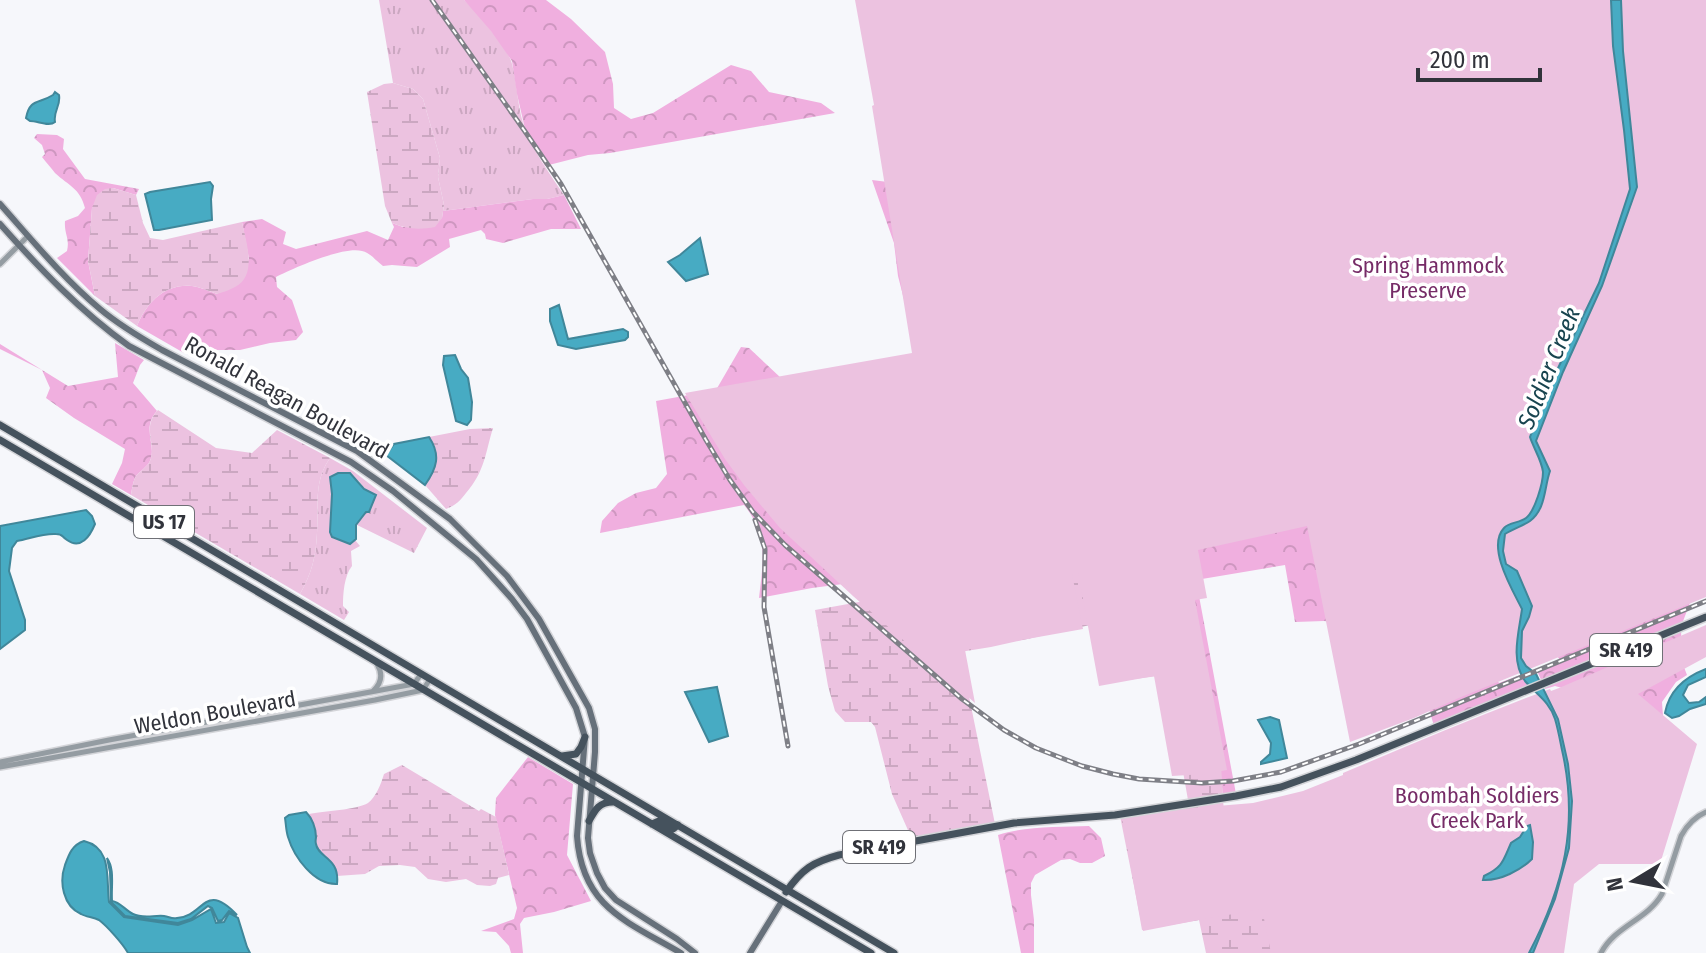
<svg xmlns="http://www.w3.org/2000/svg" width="1706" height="953" viewBox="0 0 1706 953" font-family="'Fira Sans Condensed',sans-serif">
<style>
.grass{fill:url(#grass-tufts)}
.forest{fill:url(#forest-crowns)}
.wetland{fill:url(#wetland-marsh)}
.park{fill:#ecc2e0}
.water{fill:#47abc3;stroke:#40879a;stroke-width:2}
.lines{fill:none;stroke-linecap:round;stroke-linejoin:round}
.tertiary-casing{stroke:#d3d4d8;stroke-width:8}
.secondary-casing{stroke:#d3d4d8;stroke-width:9}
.primary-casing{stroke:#d3d4d8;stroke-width:10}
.tertiary{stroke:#949ca2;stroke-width:5}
.secondary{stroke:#66707a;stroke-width:6}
.primary{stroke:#45525d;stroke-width:7}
.rail-casing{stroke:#7e7f86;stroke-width:5}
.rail{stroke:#fff;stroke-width:2;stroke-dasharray:6;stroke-linecap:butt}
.labels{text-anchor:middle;stroke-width:7;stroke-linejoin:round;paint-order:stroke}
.shield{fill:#fff;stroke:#6f7076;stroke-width:2}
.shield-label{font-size:20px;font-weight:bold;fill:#31333b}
.park-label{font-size:22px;fill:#762c67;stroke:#fff}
.street-label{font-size:22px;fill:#31333b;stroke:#fff}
.water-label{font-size:24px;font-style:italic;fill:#18444f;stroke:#fff}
</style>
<defs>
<pattern id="grass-tufts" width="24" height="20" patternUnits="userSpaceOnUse" patternTransform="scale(2)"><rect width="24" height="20" fill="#ecc2e0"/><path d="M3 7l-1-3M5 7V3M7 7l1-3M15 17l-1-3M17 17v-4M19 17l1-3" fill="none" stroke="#cba7c1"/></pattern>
<pattern id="forest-crowns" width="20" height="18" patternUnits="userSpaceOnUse" patternTransform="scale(2)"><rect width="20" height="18" fill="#f0afdf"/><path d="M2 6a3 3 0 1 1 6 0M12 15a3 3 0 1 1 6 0" fill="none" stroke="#ce97c0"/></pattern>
<pattern id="wetland-marsh" width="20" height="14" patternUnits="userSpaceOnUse" patternTransform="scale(2)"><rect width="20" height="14" fill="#ecc2e0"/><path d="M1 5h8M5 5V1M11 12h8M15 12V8" fill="none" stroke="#cba7c1"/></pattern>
</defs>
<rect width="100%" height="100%" fill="#f6f7fb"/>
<path class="grass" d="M379 0H464C477 12 508 48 512 64 518 86 517 110 526 131 535 154 550 174 564 195L547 199H533L443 211 444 205 438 177 440 158 423 99 413 89 393 83Z
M330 458 353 471 427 528 414 553 357 525 366 512 370 511 376 495 364 489 359 481 330 477 332 494 330 532 333 537 350 544 355 540 360 546 351 551 352 566C344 576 343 594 343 606L349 612 344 620 300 594C312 573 316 556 317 533 319 505 313 482 330 458Z"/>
<path class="forest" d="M464 0H546L571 19 605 52 613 84 614 108 631 119 653 113 731 65 751 71 769 92 821 103 835 113 610 153 588 155 545 166 525 129 517 94 512 61 491 31Z
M37 134 57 135 64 139 63 149 85 179 139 189 136 195 113 188 92 208 88 261 95 296 57 258 67 251C70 238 64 234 65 221L78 216 85 208C80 188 69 186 55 173 51 168 46 162 42 157L45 154 42 145 34 138Z
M932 164 889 578 812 588 759 598C763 562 769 535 744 505L600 533 602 521 618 503 636 493 656 488 667 474 656 401 716 390 741 347 749 348 781 378 912 357V331L898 276 894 243 872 180 896 183Z
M564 195 581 229H551L503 243 486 239 485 234 481 230 449 239 450 247 417 267 392 265 383 266C376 261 371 253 362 251 343 246 294 268 276 277L277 287 292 300 303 332 296 340 270 343 240 350H201L184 353 137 326C146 303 165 283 192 286 200 287 209 291 217 294L249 259 242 222 262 219 286 232 283 244 296 249 367 231 388 240 394 227 392 223 403 227 442 218 443 211 533 199H547Z
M115 343 144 360 140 365 133 383 157 411C141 428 157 445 150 461 147 467 140 471 136 476 133 481 132 489 131 495L112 484 122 463 125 449 74 418 46 398 50 388 42 370 0 349V344L68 386 118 377Z
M1391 503 1499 683 1520 675 1529 687 1434 726 1419 675 1351 624 1324 621 1295 622 1285 565 1196 580 1236 794 1223 796 1221 778 1145 550Z
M1691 600 1682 624 1542 682 1538 673 1534 670 1560 660 1536 628Z
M1681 629 1682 662 1687 675 1676 682 1662 702 1663 716 1555 686 1545 689 1544 686Z
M528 757 573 784 567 855 591 901 554 912 524 918 520 924 523 953H511L509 946 496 932 481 931 514 919 517 908 495 815 496 798Z
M1089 826 1101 838 1105 856 1092 863H1080L1070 859 1061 860 1035 875 1031 883V895L1034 920V953H1021L998 835C1026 826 1059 827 1089 826Z"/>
<path class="wetland" d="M393 83 413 89 423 99 440 158 438 177 444 205 442 218 435 227C419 230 406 229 392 223L385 206 367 92 384 84Z
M113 188 136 195 143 223 150 238 163 240 242 222C246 242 258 275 235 287 230 290 223 292 217 294 209 291 200 287 192 286 165 283 146 303 137 326L95 296 88 261 92 208 97 195 105 189Z
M158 410 216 448 252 453 277 430 330 458C313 482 319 505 317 533 316 556 312 573 300 594L131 495C132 489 133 481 136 476 140 471 147 467 150 461 157 443 141 428 158 410Z
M493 428C485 454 485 471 466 493 460 501 456 505 446 509L425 485C437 468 441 456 429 437L470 429Z
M1145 550 1220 750 1223 796 1188 800 1166 675 1103 683 1090 625 991 647 960 652 995 824 911 837 892 794 875 727 871 722H845L835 711 828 686 815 610Z
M402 765 479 811 481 809 496 817 509 875 498 878 496 884 490 886 477 885 466 879 446 882 428 879 415 867 400 865 379 866 365 874 337 876C332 857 324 860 317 848 315 844 316 839 316 834 314 827 312 820 309 814 323 811 357 810 368 803 376 797 381 784 384 774Z
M1223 800 1226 833 1309 953H1206L1199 920 1143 931 1120 816Z"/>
<path class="park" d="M855 0H1706V597L1461 697 1414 718 1350 742 1307 526 1198 550 1207 598 1195 600 1227 770 1205 774 1172 776 1154 676 1099 686 1078 572 1072 574 1083 629 965 650 975 703 853 596 780 528 744 485 725 459 685 393 912 353 872 106 874 105Z
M1706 625V657L1638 694 1697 744 1660 864H1599L1574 884 1564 953H1271L1262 909 1142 930 1122 818 1169 810 1253 803 1303 791 1343 775V773C1412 744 1480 715 1550 689L1551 691 1559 688Z"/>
<path class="water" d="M1611 0H1621L1623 51 1637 187 1602 286 1563 372 1536 441 1550 471C1544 488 1546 509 1530 521 1523 526 1514 528 1505 534L1503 551 1506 564 1517 571 1532 606 1529 617 1522 631 1521 658 1526 666 1536 674 1558 719 1568 764 1572 801 1569 848 1555 899 1533 953H1529C1564 886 1579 824 1562 750 1560 740 1558 729 1555 719 1550 702 1536 694 1525 681 1510 660 1519 632 1522 609 1513 591 1486 547 1504 528 1509 522 1520 523 1526 518 1535 511 1543 483 1543 472 1542 461 1533 447 1530 437L1548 389 1599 283 1630 189 1624 130 1613 46Z
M55 92 59 95C61 106 53 111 55 122 49 127 38 121 30 121L26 118C30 98 39 104 53 95Z
M210 182 213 186 211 199 212 220 159 230H154L145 194 150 192Z
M700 238 708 274 686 281 668 262 680 255Z
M559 305 568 339 623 329 628 332V337L625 340 576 349 558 345 550 321V309Z
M455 355 461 369 468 378 472 402 471 420 467 425 456 421 443 365 444 356Z
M429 437C441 455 437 468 425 485L386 455 394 444Z
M338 473H350L364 489 376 495 369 512H366L356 525V539L350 544 332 537 330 532 332 494 330 477Z
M86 510 92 516 95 524C90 536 81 550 67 540 61 536 63 534 56 534 43 533 29 539 17 541L12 548 9 571 25 620V630L0 649V526Z
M1706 669V677L1688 685 1683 695 1689 703 1699 702 1706 697V704L1690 709 1679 716 1672 718 1665 713C1669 691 1685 677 1706 669Z
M717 687 728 736 709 742 685 692Z
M1270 717 1279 720 1287 758 1261 764V762L1270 754 1271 743 1258 720Z
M306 812C312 818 316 828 316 837 316 839 315 841 316 844 318 858 340 857 337 884 314 885 294 857 288 837 286 831 286 824 285 818L289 815Z
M1530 825 1533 842 1532 859C1521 870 1500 881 1483 880L1484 876C1503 867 1503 861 1511 843L1520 837 1527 826Z
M84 841C113 848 106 879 109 902L124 917 178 925 192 920 211 909 216 923 224 922 229 913 238 918 247 947 250 953H128C123 944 107 926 99 920 93 917 86 917 81 914 63 906 59 882 65 865 69 854 72 845 84 841Z
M107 858C115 869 111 886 112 901 120 902 125 910 133 914 143 919 154 915 164 916 170 917 171 919 177 918 204 917 204 880 237 915L229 911 222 920 218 921 212 908 208 906 191 919 178 923 125 916 111 902 110 872Z"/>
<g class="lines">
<g class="tertiary-casing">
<path id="tertiary" d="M0 264 28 236
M373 691C382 683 383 674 377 664
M0 762 109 740 414 684 421 674
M0 767 375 700 423 690 430 679
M1601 953C1615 926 1647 920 1662 894L1681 836C1687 825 1694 817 1706 812"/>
</g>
<g class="secondary-casing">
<path id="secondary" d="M0 204C32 240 63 278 100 309 119 325 141 338 162 350L357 451 450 519 507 576 539 619 589 708 595 729V752L588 838 590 853 597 873 605 888 616 900 677 939 695 953
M0 224C40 269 80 311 129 346L351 462 393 491 476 559 512 599 527 619 576 708 585 737 577 836C582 907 626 921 681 953
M750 953 782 901"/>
</g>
<g class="primary-casing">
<path id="primary" d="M0 425 894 953
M0 440 871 953
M562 756 576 754 581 747 585 737
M589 821C595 810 599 802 613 802
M652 824 659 821 673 829 678 825
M786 892C802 869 813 862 839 855L1014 823 1115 815 1236 796 1281 787 1356 760 1706 617"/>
</g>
<use href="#tertiary" class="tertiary"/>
<use href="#secondary" class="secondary"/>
<use href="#primary" class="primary"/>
<g class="rail-casing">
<path id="rail" d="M432 0 524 130 561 184 706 440 730 480 753 512 785 545 962 699 1004 730 1036 748 1082 766 1113 774 1139 779 1202 783 1233 781 1281 772 1359 744 1706 601
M755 520 765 549 764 607 788 746"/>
</g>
<use href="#rail" class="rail"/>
</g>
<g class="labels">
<g class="shield">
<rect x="134" y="506" width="60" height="32" rx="6"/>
<rect x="1590" y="634" width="72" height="32" rx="6"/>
<rect x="843" y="831" width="72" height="32" rx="6"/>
</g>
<g class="shield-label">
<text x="164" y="529">US 17</text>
<text x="1626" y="657">SR 419</text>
<text x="879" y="854">SR 419</text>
</g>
<g class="park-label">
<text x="1428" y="273">Spring Hammock<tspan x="1428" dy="25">Preserve</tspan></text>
<text x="1477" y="803">Boombah Soldiers<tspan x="1477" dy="25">Creek Park</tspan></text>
</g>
<g class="street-label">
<text transform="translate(287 397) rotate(29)" y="8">Ronald Reagan Boulevard</text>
<text transform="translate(215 712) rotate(-10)" y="8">Weldon Boulevard</text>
</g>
<g class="water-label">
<text transform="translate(1549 368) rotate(-68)" y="8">Soldier Creek</text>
</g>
</g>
<g transform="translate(1634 881) rotate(260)" stroke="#ffffff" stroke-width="6" paint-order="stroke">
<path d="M0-6L14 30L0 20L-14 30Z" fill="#31333b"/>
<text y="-12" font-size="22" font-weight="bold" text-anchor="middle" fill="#31333b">N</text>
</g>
<path d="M1418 68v12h122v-12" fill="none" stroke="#31333b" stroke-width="4"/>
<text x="1430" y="68" font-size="24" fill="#31333b" stroke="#ffffff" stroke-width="6" paint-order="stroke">200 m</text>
</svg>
